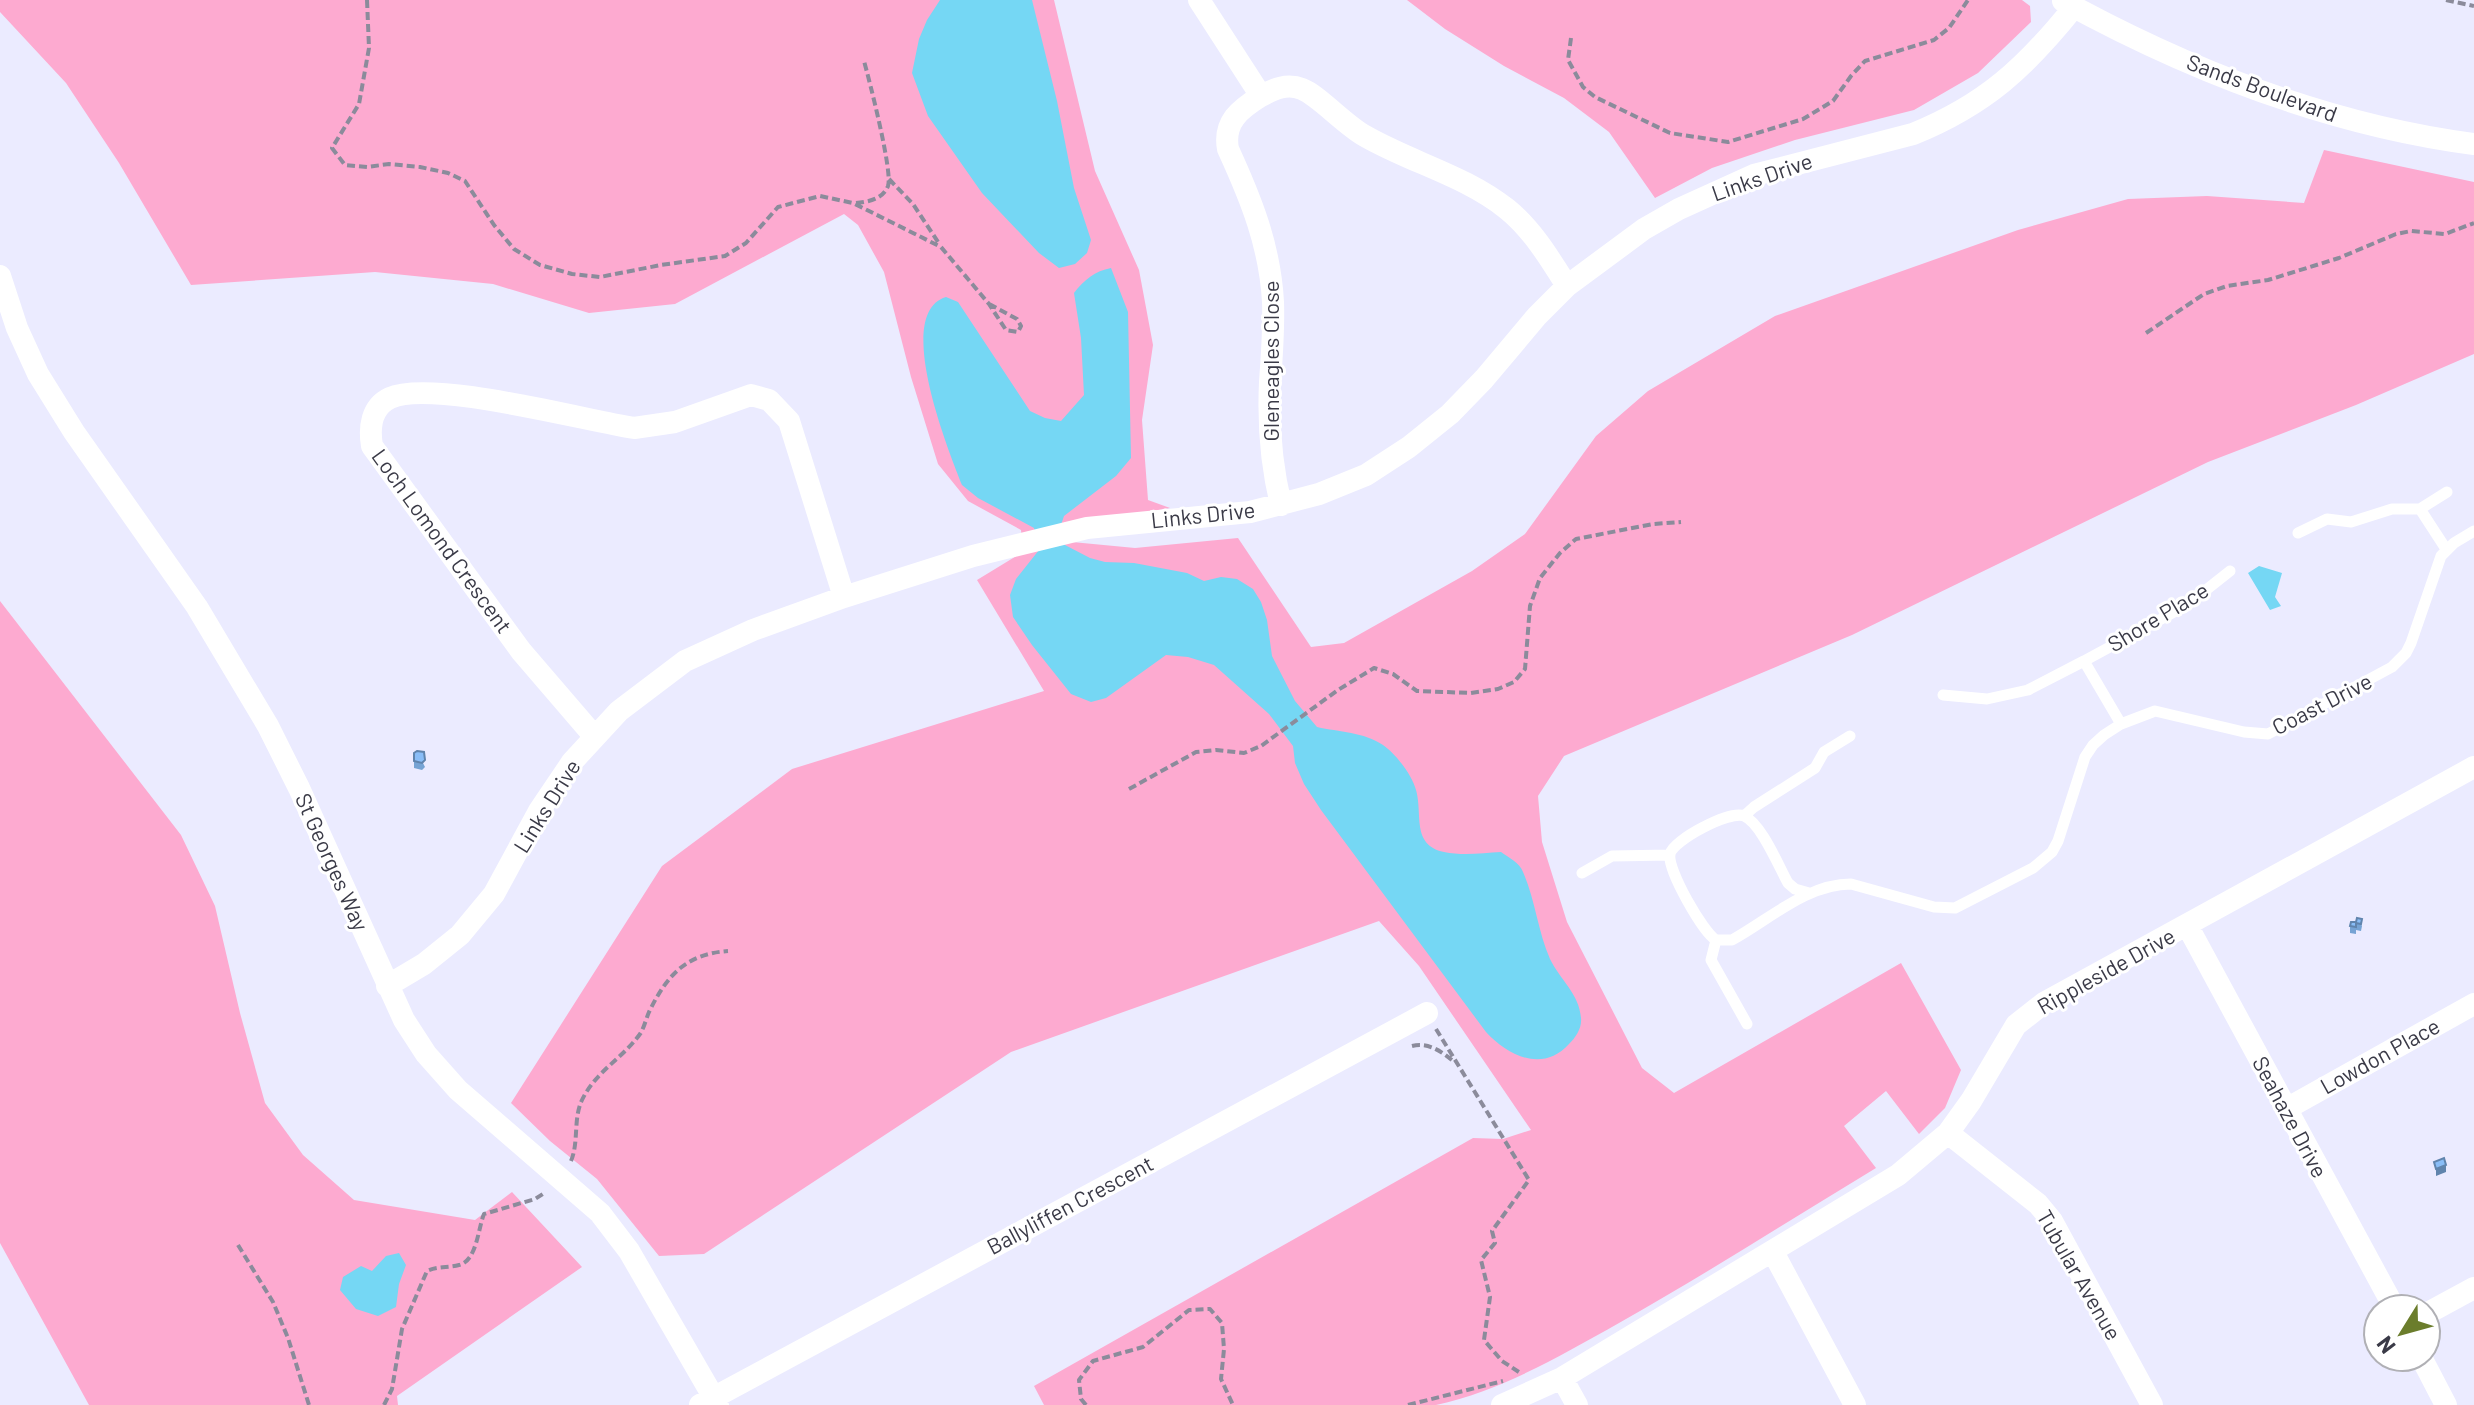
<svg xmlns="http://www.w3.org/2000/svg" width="2474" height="1405" viewBox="0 0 2474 1405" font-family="Barlow,sans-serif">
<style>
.green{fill:#fdaad0}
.water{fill:#75d7f4}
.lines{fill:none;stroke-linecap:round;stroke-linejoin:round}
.path{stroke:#8b8b9b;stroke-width:4;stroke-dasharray:8 4;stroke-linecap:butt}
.lane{stroke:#fff;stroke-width:11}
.street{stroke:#fff;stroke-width:22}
.wall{fill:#76a3d4}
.shaded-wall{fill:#6084ad}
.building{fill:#89bdf7;stroke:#6084ad;stroke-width:2}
.labels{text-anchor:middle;stroke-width:6;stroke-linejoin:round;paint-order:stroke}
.street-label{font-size:22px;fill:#3a3a47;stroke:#fff}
</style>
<rect width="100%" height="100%" fill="#ebebff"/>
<path class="green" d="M0 0H1054L1095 171 1139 270 1153 345 1142 420 1148 500 1170 508 1067 526 1072 542 1135 548 1238 538 1311 647 1344 643 1472 571 1525 534 1596 436 1648 391 1775 316 2018 230 2128 199 2207 196 2304 203 2324 150 2474 182V354L2356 405 2208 462 1852 635 1564 756 1538 796 1542 842 1567 922 1642 1068 1674 1093 1901 963 1961 1070 1945 1108 1919 1134 1886 1091 1844 1126 1876 1168C1790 1220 1706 1274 1619 1323 1560 1356 1503 1390 1436 1405H1044L1034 1386 1473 1138 1503 1139 1531 1130 1419 966 1379 921 1011 1052 704 1254 659 1256 597 1179 550 1141 511 1103 662 866 792 769 1044 691 977 580 1023 552 1021 530 968 501 938 464 911 377 884 272 858 225 844 214 675 304 589 313 493 284 375 272 191 285 119 163 66 83 0 12Z
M1407 0H2022L2030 6 2031 22 1978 73 1914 110 1795 140 1712 168 1655 198 1609 132 1564 98 1504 66 1445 29Z
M0 601 181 835 215 906 240 1013 265 1103 303 1155 354 1200 475 1220 512 1192 582 1267 397 1396 398 1405H89L0 1243Z"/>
<path class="water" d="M940 0H1032L1057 101 1074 188 1091 240 1087 253 1075 264 1059 268 1039 253 982 193 928 116 912 73 919 39 927 20Z
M1111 268 1128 312 1131 458 1116 476 1064 516 1061 525 1065 545 1090 558 1105 562 1134 563 1187 573 1204 581 1221 577 1237 579 1253 589 1261 602 1267 620 1272 656 1295 701 1317 727C1339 732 1364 732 1383 745 1396 754 1412 775 1416 790 1423 814 1411 845 1444 852 1463 856 1483 853 1501 852 1508 857 1520 863 1523 872 1535 899 1538 932 1550 959 1560 980 1579 993 1581 1018 1582 1028 1576 1037 1569 1044 1543 1073 1508 1056 1486 1032L1321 810 1304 784 1295 763 1293 746 1269 714 1214 665 1188 657 1166 655 1106 698 1091 702 1071 694 1032 645 1013 617 1010 595 1016 579 1039 550 1034 528 978 498 962 485C948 449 893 313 946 297L958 302 1030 411 1045 418 1061 421 1084 395 1081 338 1074 293C1084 280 1095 271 1111 268Z
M2259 566 2282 573 2275 597 2281 606 2270 610 2248 573Z
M399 1253 406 1265 399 1284 396 1307 378 1316 356 1309 340 1290 343 1277 361 1266 372 1271 386 1256Z"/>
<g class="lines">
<path class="path" d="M367 0 369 48 359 104 332 148 345 165 367 167 389 164 420 167 448 173 465 181 494 225 514 249 540 265 572 274 600 277 661 265 725 256 746 243 778 207 820 196 853 203 941 247 989 304 1006 330 1018 332 1021 326 1017 319 989 304
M2446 0 2474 6
M1571 38 1568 60 1583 87 1595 97 1670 133 1728 142 1803 119 1833 101 1851 76 1865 61 1934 40 1949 28 1968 0
M889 179 913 204 940 245
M856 203C868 202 883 199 888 186 893 172 869 79 864 61
M2146 333 2204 294 2227 286 2268 280 2339 258 2396 234 2411 231 2445 234 2474 223
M1129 789 1196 752 1216 750 1244 753 1261 746 1338 690 1374 668 1393 674 1417 691 1471 693 1498 689 1514 682 1525 669 1530 606 1540 578 1560 553 1576 539 1653 524 1681 522
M1436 1029 1529 1180 1492 1231 1495 1243 1481 1260 1490 1297 1484 1340 1502 1361 1522 1374
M1412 1046C1428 1042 1441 1051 1453 1061
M571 1161C579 1142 573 1119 582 1100 596 1071 622 1059 640 1034 644 1028 646 1019 649 1012 667 975 686 954 728 951
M238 1245 273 1302 288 1338 309 1405
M384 1405 392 1389 402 1329 427 1271C438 1266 448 1268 459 1265 477 1261 478 1228 484 1214L535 1199 546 1192
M1086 1405 1081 1399 1079 1380 1093 1361 1143 1347 1189 1310 1210 1309 1222 1323 1224 1349 1221 1379 1233 1405
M1408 1405 1503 1381"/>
<path class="lane" d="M2420 509 2447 492
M2298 533 2327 519 2351 522 2392 509H2420L2446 549
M2084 661 2187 605 2230 571
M1943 695 1987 699 2028 690 2084 661 2121 724
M1744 816 1754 807 1815 768 1824 752 1850 736
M1582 873 1612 856 1670 855
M1809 893 1795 889 1788 883C1779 867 1761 823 1744 816 1730 810 1673 840 1670 854 1667 870 1703 932 1716 940H1732C1770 919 1807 884 1851 884L1934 907 1955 908 2033 868 2052 852 2058 841 2085 757 2093 745 2104 735 2121 724 2155 711 2244 732 2268 734 2392 667 2406 653 2411 643 2441 556 2454 543 2474 531
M1716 940 1711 960 1747 1024"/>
<path class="street" d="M1199 0 1261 96C1240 109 1223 122 1228 149 1251 199 1270 246 1273 302 1274 329 1272 355 1270 382 1268 424 1271 464 1281 505
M2063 1C2191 71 2329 125 2474 144
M1261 96C1274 89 1287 83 1302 89 1318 95 1345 125 1365 136 1412 163 1464 175 1507 209 1532 229 1550 259 1567 286
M0 276 17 328 38 374 74 432 197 607 268 726 299 788 404 1020 426 1054 458 1090 600 1213 629 1251 718 1405
M594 736 521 651 372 446C369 428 371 407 390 398 430 379 583 420 634 428L675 422 751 395 769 400 789 421 844 597
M2187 925 2395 1309
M387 986 424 964 460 935 494 894 539 811 572 762 619 711 685 661 753 630 844 597 973 556 1087 528 1250 512 1319 494 1366 475 1409 447 1450 414 1484 379 1537 316 1567 286 1644 229 1679 209 1754 175 1913 134C1985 105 2026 67 2074 7
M2286 1109 2474 1004
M1948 1133 2038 1204 2052 1221 2152 1405
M1773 1252 1855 1405
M2426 1314 2474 1288
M2421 1357 2446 1405
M1562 1378 1577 1405
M700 1405 1427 1013
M1502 1405 1562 1378 1898 1175 1948 1133 1971 1101 2016 1025 2044 1003 2474 767"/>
</g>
<path class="wall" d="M417 751 425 767 422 770 414 768V753Z
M2357 918 2362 926 2361 931 2356 930V934L2350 933V926L2356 922Z"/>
<path class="shaded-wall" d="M2446 1165V1172L2436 1176V1169Z"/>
<path class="building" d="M417 751 424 752 425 760 422 763 414 761V753Z
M2357 918 2362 919 2361 924 2356 923V927L2350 926 2351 922H2356Z
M2444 1158 2446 1165 2436 1169 2434 1162Z"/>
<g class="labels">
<g class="street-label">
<text transform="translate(2262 88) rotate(20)" y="8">Sands Boulevard</text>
<text transform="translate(1762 177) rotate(-19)" y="8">Links Drive</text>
<text transform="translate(1271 361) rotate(-90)" y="8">Gleneagles Close</text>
<text transform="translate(1203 515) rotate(-6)" y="8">Links Drive</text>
<text transform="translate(442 541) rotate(54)" y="8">Loch Lomond Crescent</text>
<text transform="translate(2158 617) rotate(-31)" y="8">Shore Place</text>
<text transform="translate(2322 704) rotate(-27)" y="8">Coast Drive</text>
<text transform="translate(547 806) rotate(-58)" y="8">Links Drive</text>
<text transform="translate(332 862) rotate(66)" y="8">St Georges Way</text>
<text transform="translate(2106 971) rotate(-29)" y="8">Rippleside Drive</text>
<text transform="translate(2380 1056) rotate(-29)" y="8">Lowdon Place</text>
<text transform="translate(2290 1117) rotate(62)" y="8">Seahaze Drive</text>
<text transform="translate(1070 1205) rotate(-28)" y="8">Ballyliffen Crescent</text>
<text transform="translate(2079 1275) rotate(60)" y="8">Tubular Avenue</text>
</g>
</g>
<g transform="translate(2402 1333) rotate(233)"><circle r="38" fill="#ffffff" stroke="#b0b0b5" stroke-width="2"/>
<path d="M0-6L14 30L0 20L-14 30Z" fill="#6b7d2c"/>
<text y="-12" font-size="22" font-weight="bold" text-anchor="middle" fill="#3a3a47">N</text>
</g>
</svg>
